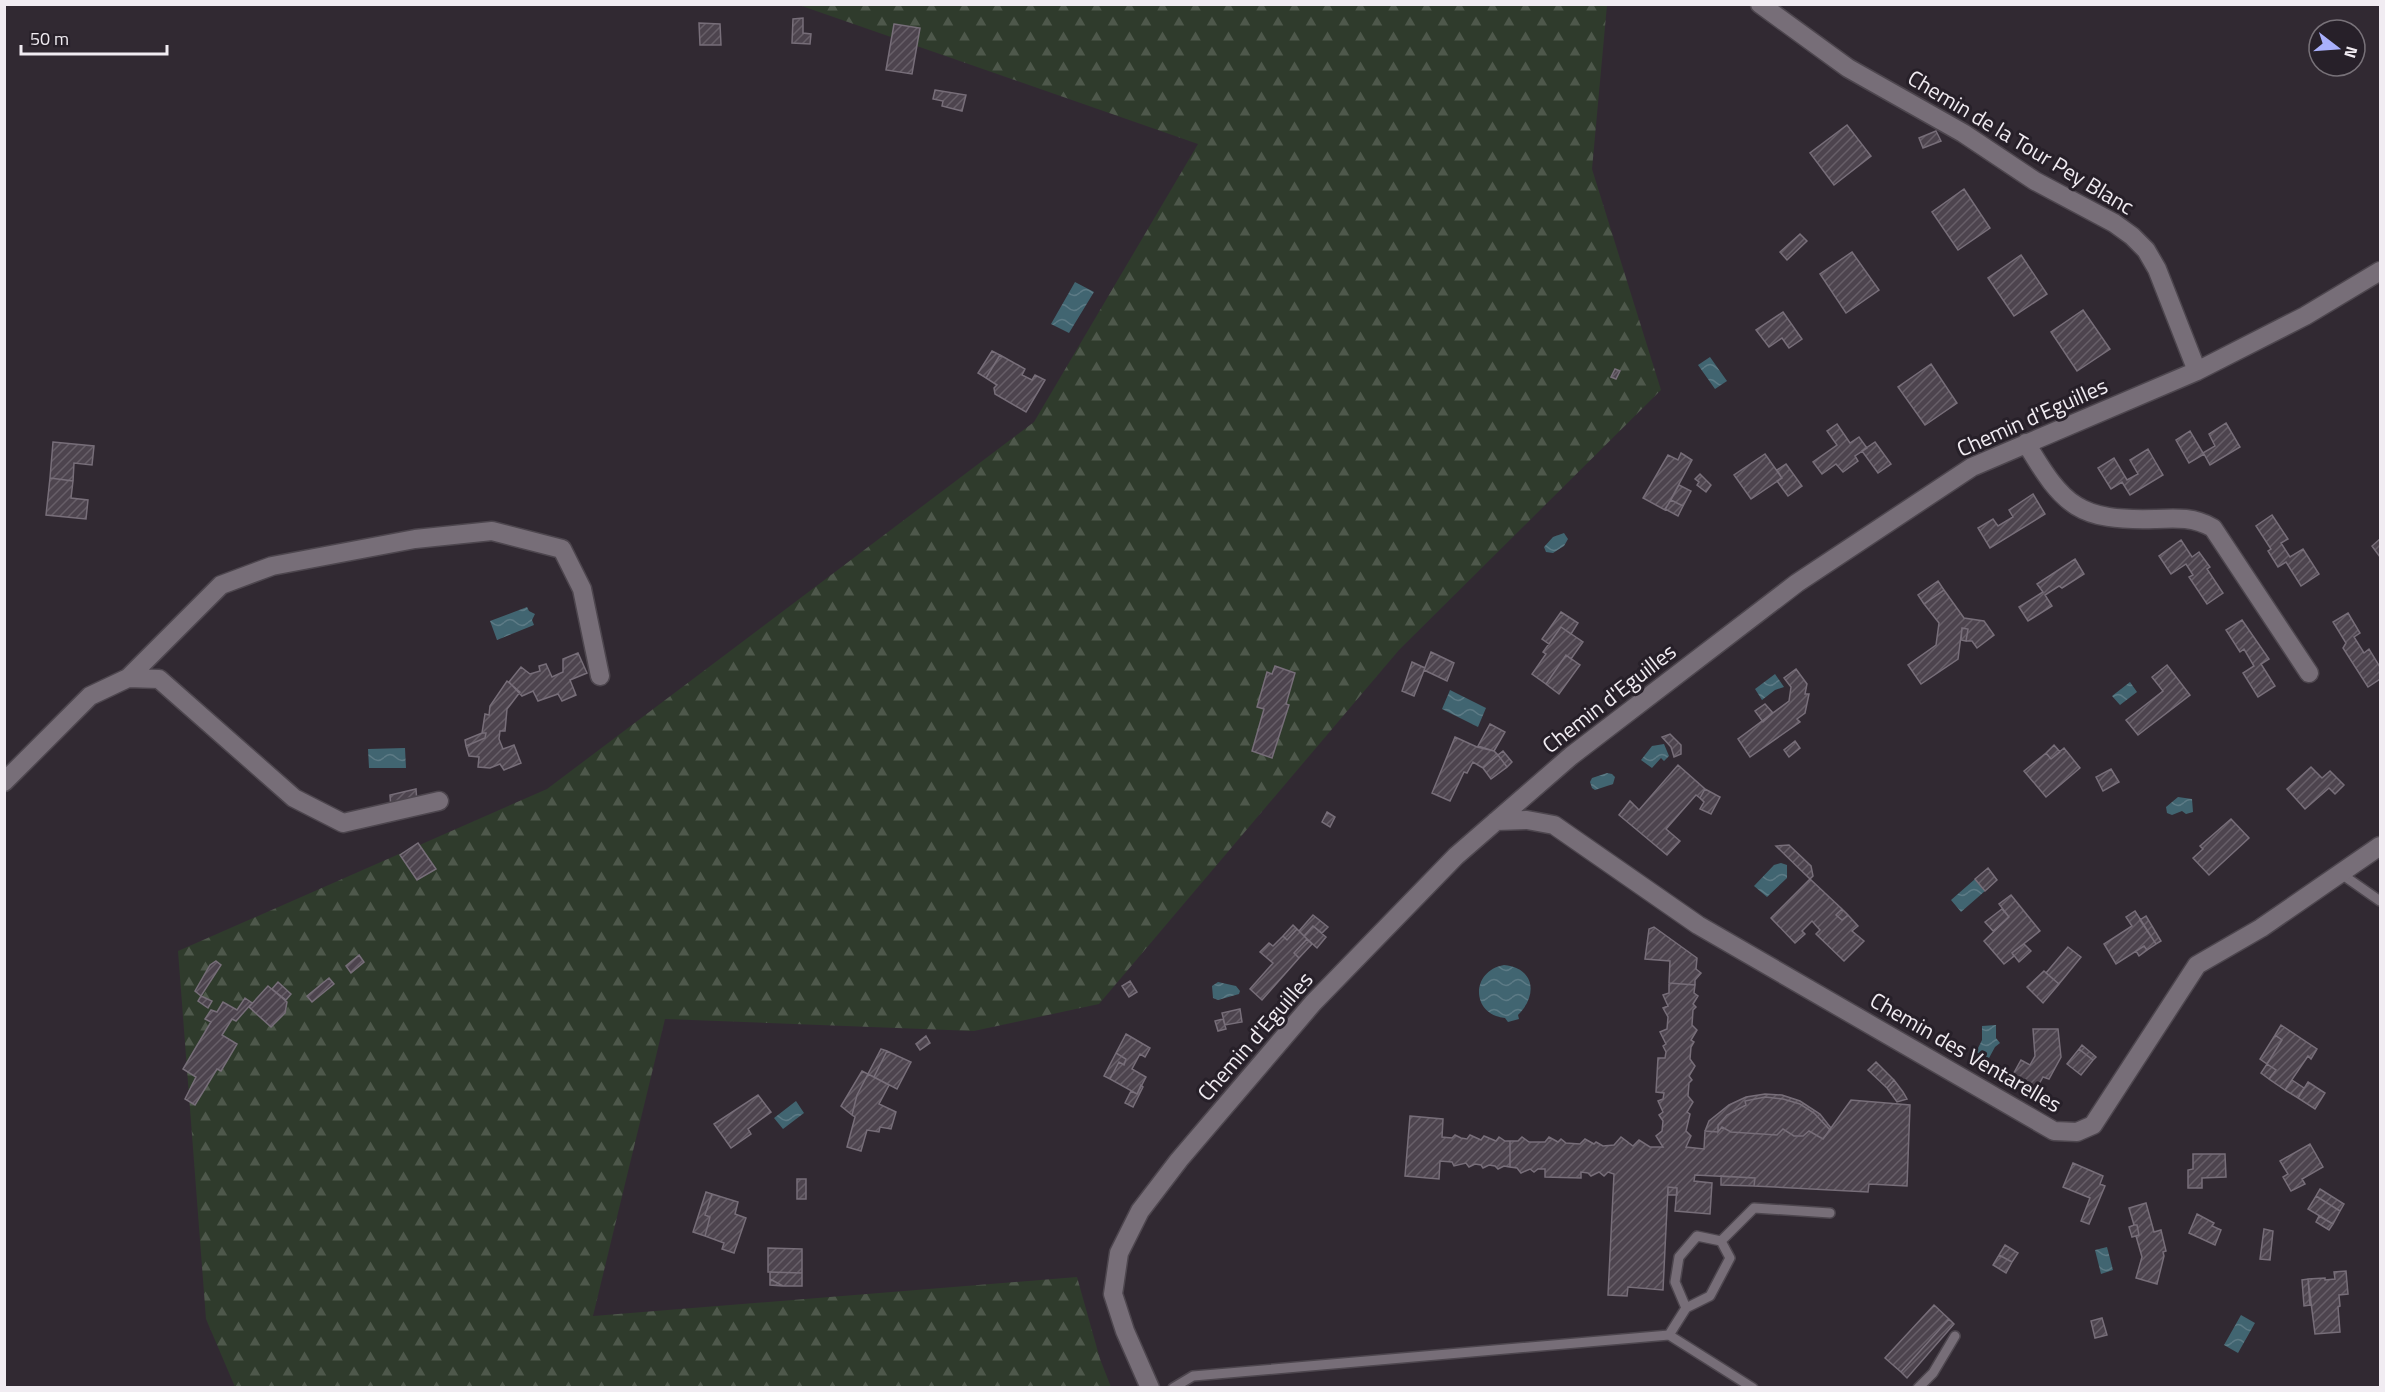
<svg xmlns="http://www.w3.org/2000/svg" width="2385" height="1392" viewBox="0 0 2385 1392" font-family="'Titillium Web',sans-serif">
<style>
.forest{fill:url(#forest-firs)}
.water{fill:url(#water-waves)}
.building{fill:url(#building-hatch);stroke:#776e79;stroke-width:1.5}
.lines{fill:none;stroke-linecap:round;stroke-linejoin:round}
.lane-casing{stroke:#4d464e;stroke-width:12}
.street-casing{stroke:#4d464e;stroke-width:21}
.lane{stroke:#776e78;stroke-width:9}
.street{stroke:#776e78;stroke-width:18}
.labels{text-anchor:middle;stroke-width:6;stroke-linejoin:round;paint-order:stroke}
.street-label{font-size:22px;fill:#f1ecf2;stroke:#272029}
</style>
<defs>
<pattern id="forest-firs" width="22" height="20" patternUnits="userSpaceOnUse" patternTransform="scale(1.5)"><rect width="22" height="20" fill="#2f3b2c"/><path d="M5 1l3.5 6h-7zM16 11l3.5 6h-7z" fill="#4e584b"/></pattern>
<pattern id="water-waves" width="16" height="10" patternUnits="userSpaceOnUse" patternTransform="scale(1.5)"><rect width="16" height="10" fill="#416571"/><path d="M0 5q4-4 8 0t8 0" fill="none" stroke="#5d7b86"/></pattern>
<pattern id="building-hatch" width="6" height="6" patternUnits="userSpaceOnUse" patternTransform="scale(1.5)"><rect width="6" height="6" fill="#4d444e"/><path d="M-1 1l2-2M0 6l6-6M5 7l2-2" fill="none" stroke="#675f68"/></pattern>
</defs>
<rect width="100%" height="100%" fill="#312932"/>
<path class="forest" d="M799 5H1607L1592 169 1661 390 1399 650 1099 1004 974 1031 665 1019 593 1316 1077 1277 1100 1359 1111 1387H235L206 1319 178 951 547 789 1034 422 1198 144Z"/>
<path class="water" d="M1075 282 1094 292 1069 333 1051 324Z
M1710 357 1727 381 1715 389 1698 365Z
M1564 533 1568 539 1564 546 1553 553 1546 552 1544 547 1553 537Z
M527 607 529 611 535 614 532 620 534 625 497 640 490 621Z
M1775 674 1784 687 1775 690 1762 700 1755 689Z
M2130 682 2137 692 2120 705 2112 696Z
M1450 690 1486 708 1478 727 1442 709Z
M1664 744 1669 756 1664 761 1661 758 1652 768 1641 760 1652 746Z
M405 748 406 768H369L368 749Z
M1607 773 1612 774 1615 777 1613 784 1595 790 1592 788 1590 782 1592 778Z
M2178 797 2192 799 2193 812 2186 814 2182 811 2172 815 2167 813 2166 807Z
M1781 863 1787 865V878L1767 897 1754 886 1774 865Z
M1975 879 1985 891 1961 912 1951 900Z
M1504 965C1535 968 1538 995 1518 1015L1519 1019 1508 1022 1505 1018C1471 1015 1470 971 1504 965Z
M1218 982 1236 986 1240 991 1239 994 1218 1000 1213 998 1212 986Z
M1996 1025V1038L2000 1043 1995 1047 1989 1058 1976 1052 1982 1040V1026Z
M796 1101 804 1113 783 1129 774 1118Z
M2107 1247 2113 1270 2101 1274 2095 1250Z
M2241 1315 2255 1323 2238 1353 2224 1345Z"/>
<path class="building" d="M803 18V33L811 34 810 44 792 43 793 19Z
M699 23 720 24 721 45H700Z
M894 24 920 28 912 74 886 70Z
M935 90 966 95 962 111 942 106 943 101 933 99Z
M1847 125 1871 156 1834 185 1810 153Z
M1936 131 1941 141 1923 148 1919 138Z
M1964 189 1990 228 1958 250 1932 212Z
M1800 234 1807 241 1787 260 1780 252Z
M1852 252 1879 290 1846 313 1820 274Z
M2021 255 2047 294 2014 316 1988 278Z
M2083 310 2110 349 2077 371 2051 332Z
M1783 312 1802 339 1789 348 1782 338 1769 347 1756 330Z
M992 351 1000 355 986 378 978 373Z
M1000 355 1025 369 1022 375 1032 380 1035 375 1045 380 1026 412 995 394 994 388 997 385 986 378Z
M1931 364 1957 403 1925 425 1898 387Z
M1615 369 1620 371 1616 379 1611 377Z
M2226 423 2240 447 2210 465 2204 454 2189 463 2176 440 2190 431 2203 453 2215 446 2209 434Z
M1837 424 1850 443 1859 437 1867 448 1855 456 1858 461 1843 472 1836 464 1822 474 1813 462 1837 445 1827 431Z
M53 442 94 446 92 465 74 463 73 481 50 478Z
M1875 442 1891 464 1878 473 1862 451Z
M2148 449 2163 475 2130 495 2122 482 2111 489 2098 468 2114 458 2127 480 2138 474 2130 460Z
M1681 453 1692 460 1665 510 1643 498 1668 455 1678 460Z
M1765 454 1782 478 1751 499 1734 475Z
M1786 464 1802 486 1788 496 1777 481 1782 478 1777 470Z
M1700 474 1711 485 1706 492 1697 485 1699 482 1695 479Z
M50 478 73 481 71 498 88 500 86 519 46 515Z
M1679 485 1691 491 1683 506 1671 500Z
M2033 494 2045 514 1990 548 1978 528 1993 519 1998 526 2013 517 2009 510Z
M1671 500 1683 506 1678 516 1665 509Z
M2272 515 2288 539 2281 543 2290 557 2303 549 2319 574 2301 586 2286 562 2278 567 2268 551 2271 549 2256 526Z
M2380 539V557L2372 546Z
M2181 540 2192 557 2199 552 2210 567 2207 569 2223 593 2207 604 2189 577 2193 575 2186 564 2171 574 2159 556Z
M2075 559 2084 574 2062 588 2059 586 2045 595 2052 606 2028 621 2019 607 2043 592 2037 584Z
M1938 581 1944 590 1924 604 1918 595Z
M1944 590 1964 618 1984 621 1994 635 1977 648 1972 641H1966L1968 629 1962 628 1958 659 1921 684 1908 665 1936 645 1939 623 1924 604Z
M1561 612 1578 623 1571 634 1561 627 1549 644 1542 639Z
M2348 613 2360 633 2354 637 2364 653 2369 649 2380 667V679L2368 687 2343 648 2346 643 2333 622Z
M2242 620 2269 659 2261 664 2275 686 2258 697 2243 673 2254 666 2244 649 2240 652 2226 630Z
M1561 627 1583 642 1571 659 1566 655 1546 684 1532 674 1546 654 1543 652Z
M1962 628 1968 629 1966 641 1961 640Z
M1431 652 1454 663 1447 681 1424 670Z
M578 653 587 673 570 680 576 695 562 701 558 694 538 701 533 691 522 696 509 682 521 667 530 674 540 671 539 666 546 664 552 677 563 672V659Z
M1566 655 1580 665 1559 694 1546 684Z
M1412 662 1425 668 1414 696 1402 691Z
M2167 665 2190 695 2138 735 2126 720 2163 691 2152 677Z
M1275 666 1295 673 1286 704 1289 705 1272 758 1252 751 1264 709 1257 707 1267 672 1272 674Z
M1796 669 1807 684 1805 694H1809L1805 713 1797 719 1800 722 1750 757 1738 739 1789 701 1791 687 1784 678Z
M507 681 520 692 507 709 505 731H500L499 739 503 749 514 745 521 763 504 770 500 764 490 768 478 767 479 757 469 756 466 746 485 738 486 733H482L485 714 489 715 490 706Z
M1765 704 1773 713 1763 722 1755 711Z
M1490 724 1505 732 1494 751 1478 746Z
M482 733H486L485 738 466 746 465 740Z
M1670 734 1681 745V754L1674 757 1671 747 1662 737Z
M1455 737 1477 747 1494 751 1498 755 1483 768 1473 762 1467 773 1464 772 1450 801 1432 793Z
M1795 741 1800 748 1789 757 1784 750Z
M2054 745 2060 752 2051 759 2046 753Z
M2064 748 2080 768 2046 797 2024 771 2046 753 2051 759Z
M1503 751 1512 762 1507 767 1498 755Z
M1498 755 1507 767 1491 779 1483 768Z
M1678 765 1705 789 1700 798 1696 795 1666 829 1680 841 1667 855 1619 815 1630 801 1639 810Z
M2311 767 2322 778 2330 771 2344 785 2335 794 2329 788 2305 809 2287 789Z
M2111 769 2119 782 2103 791 2096 777Z
M416 789 417 803 391 809 390 795Z
M1705 789 1720 797 1711 814 1700 809 1704 802 1700 798Z
M1327 812 1335 817 1330 827 1322 822Z
M2231 819 2249 838 2209 875 2193 858 2203 849 2200 846Z
M418 843 436 869 417 880 400 855Z
M1789 845 1811 866 1813 876 1810 879 1776 846Z
M1988 868 1997 880 1985 891 1975 879Z
M1810 879 1842 909 1836 915 1842 920 1848 915 1858 926 1852 931 1864 941 1844 961 1816 934 1820 930 1812 921 1802 931 1805 934 1795 943 1771 918Z
M2011 895 2040 931 2012 953 2014 956 2004 964 1984 941 2009 917 1999 904Z
M1842 909 1848 915 1842 920 1836 915Z
M2002 909 2009 917 1993 931 1985 922Z
M2135 911 2156 944 2147 950 2144 946 2116 964 2104 944 2132 926 2126 917Z
M1313 915 1328 927 1322 933 1313 926 1304 936 1299 931Z
M2146 916 2161 941 2156 944 2140 920Z
M1293 925 1297 929 1287 940 1283 936Z
M1313 926 1326 937 1317 948 1304 936Z
M1654 927 1697 958 1696 969 1701 973 1695 980V985L1669 983 1670 961 1645 959 1649 929Z
M1297 929 1307 939 1294 953 1299 958 1262 1000 1250 989 1273 963 1260 952 1269 943 1273 946 1283 936 1287 940Z
M1307 939 1312 944 1299 958 1294 953Z
M2024 944 2031 951 2019 962 2012 953Z
M2144 946 2147 950 2139 956 2136 951Z
M2068 947 2081 957 2059 984 2046 973Z
M359 955 364 962 351 973 346 966Z
M216 961 221 965 201 996 195 991 210 965Z
M2044 971 2059 984 2043 1003 2027 987Z
M329 978 334 984 312 1002 307 996Z
M1130 981 1137 992 1129 997 1122 986Z
M278 982 291 994 286 1000 272 989Z
M1669 983 1695 985 1694 993 1698 996 1693 1004 1696 1007 1693 1010 1692 1025 1697 1030 1691 1040 1694 1042 1691 1047 1690 1059 1695 1066 1689 1076 1692 1080 1689 1083 1688 1096 1693 1102 1687 1112 1690 1114 1686 1131 1691 1136 1686 1147 1704 1149 1705 1131 1718 1132 1722 1127 1731 1132 1777 1135 1783 1129 1794 1136H1803L1809 1131 1823 1139 1851 1100 1910 1105 1907 1186 1869 1184 1868 1192 1754 1186 1755 1178 1695 1175 1694 1181 1712 1183 1710 1214 1675 1211 1677 1188 1668 1187 1663 1290 1628 1287 1627 1296 1608 1295 1614 1174 1608 1172 1604 1176 1599 1172 1591 1176 1588 1173 1581 1172V1178L1545 1177V1169H1538L1534 1172 1530 1169 1521 1173 1517 1168 1510 1167V1141H1518L1522 1137 1529 1142H1545L1549 1137 1558 1142 1561 1139 1566 1143 1580 1144 1585 1139 1594 1144 1596 1142 1603 1146 1614 1145 1621 1137 1633 1146 1639 1140 1650 1147H1663L1656 1136 1662 1131 1663 1121 1659 1115 1663 1112 1658 1101 1663 1099 1664 1093 1656 1092 1658 1058H1665L1666 1052 1663 1046 1666 1044 1660 1032 1667 1029 1668 1017 1663 1008 1668 1006 1663 995 1669 993Z
M268 986 287 1002 285 1013 271 1027 249 1007Z
M201 996 212 1001 208 1008 198 1001Z
M245 998 252 1003 236 1021 232 1019 222 1035 237 1044 221 1071 217 1069 195 1105 185 1099 196 1077 183 1069 211 1022 205 1019 211 1010 217 1012 223 1002 237 1010Z
M1240 1009 1242 1022 1225 1025 1222 1013Z
M1223 1019 1226 1029 1218 1031 1215 1021Z
M2281 1025 2317 1049 2311 1059 2308 1056 2285 1090 2269 1079 2276 1070 2267 1064 2282 1040 2275 1035Z
M2033 1029H2058L2061 1057 2049 1079 2043 1077 2034 1093 2010 1080 2021 1060 2030 1065 2035 1056Z
M1126 1034 1150 1048 1145 1057 1140 1054 1132 1069 1146 1077 1137 1094 1110 1079 1119 1062 1124 1065 1126 1059 1116 1053Z
M2275 1035 2282 1040 2267 1064 2260 1059Z
M926 1036 930 1043 920 1050 916 1044Z
M2082 1045 2096 1057 2093 1060 2079 1049Z
M881 1049 887 1051 874 1077 868 1074Z
M2079 1049 2093 1060 2081 1075 2067 1064Z
M887 1051 911 1062 897 1089 874 1077Z
M1116 1053 1126 1059 1124 1065 1119 1062 1110 1079 1104 1076Z
M1876 1062 1894 1080 1887 1088 1868 1070Z
M2267 1064 2276 1070 2269 1079 2261 1073Z
M862 1071 868 1074 857 1095 852 1115 841 1106Z
M868 1074 889 1085 879 1104 896 1112 891 1129 880 1127 879 1132 867 1130 861 1151 847 1147 855 1117 852 1115 857 1095Z
M1894 1080 1903 1092 1907 1099 1897 1102 1887 1088Z
M2292 1080 2304 1088 2298 1098 2285 1090Z
M2308 1082 2325 1093 2315 1109 2298 1098Z
M1141 1085 1143 1087 1133 1107 1125 1103 1131 1091 1137 1094Z
M1765 1094 1782 1095 1800 1101 1820 1114 1831 1128 1830 1130 1814 1113 1800 1104 1783 1099 1765 1097 1745 1101 1746 1105 1727 1115 1718 1125V1132L1705 1131 1709 1121 1729 1105 1746 1097Z
M758 1095 771 1112 748 1129 751 1134 731 1148 714 1124Z
M1765 1097 1783 1099 1800 1104 1814 1113 1830 1130 1823 1139 1809 1131 1803 1136H1794L1783 1129 1777 1135 1731 1132 1722 1127 1718 1132V1125L1727 1115 1746 1105 1745 1101Z
M1410 1116 1443 1119 1442 1137 1452 1138 1455 1135 1461 1138 1467 1139 1470 1135 1481 1140 1484 1136 1496 1141 1499 1137 1505 1141H1510V1167L1504 1166 1498 1169 1495 1166 1489 1165 1483 1168 1481 1165 1475 1164 1469 1167 1466 1163 1454 1166 1452 1162 1440 1161 1439 1179 1405 1176Z
M2310 1144 2323 1167 2302 1179 2305 1184 2291 1191 2283 1177 2288 1174 2280 1161Z
M2193 1154H2225L2226 1177 2202 1178V1188H2188V1170L2193 1169Z
M2073 1163 2103 1176 2100 1184 2105 1186 2089 1224 2081 1221 2090 1198 2063 1187Z
M1721 1176 1755 1178 1754 1186 1721 1185Z
M797 1179H806V1199H797Z
M1668 1187 1677 1188V1195H1668Z
M2320 1189 2344 1204 2340 1211 2316 1196Z
M706 1192 712 1194 705 1215 710 1217 705 1236 693 1232Z
M712 1194 738 1202 735 1214 746 1218 734 1253 722 1249 724 1243 705 1236 710 1217 705 1215Z
M2316 1196 2340 1211 2333 1224 2308 1209Z
M2146 1203 2154 1232 2161 1230 2166 1251 2163 1252 2164 1256 2157 1284 2136 1278 2142 1257 2136 1236 2139 1235 2137 1225H2134L2129 1208Z
M2197 1214 2214 1223 2212 1226 2221 1230 2215 1245 2189 1233Z
M2319 1216 2333 1224 2329 1230 2316 1222Z
M2134 1225H2137L2139 1235 2132 1237 2129 1227Z
M2264 1229 2273 1231 2270 1260 2260 1259Z
M2005 1245 2018 1253 2012 1262 1999 1255Z
M768 1248 802 1249V1273L768 1272Z
M1999 1255 2012 1262 2006 1273 1993 1265Z
M2346 1271 2348 1294 2339 1295 2340 1306 2338 1307 2340 1332 2315 1334 2308 1279 2325 1278V1280L2335 1279 2334 1272Z
M770 1272 802 1273V1286H783L770 1279Z
M770 1279 783 1286 770 1285Z
M2308 1279 2310 1305 2304 1306 2302 1280Z
M1934 1305 1949 1319 1901 1372 1885 1358Z
M2102 1318 2107 1335 2095 1338 2091 1321Z
M1949 1319 1954 1324 1907 1378 1901 1372Z"/>
<g class="lines">
<g class="lane-casing">
<path id="lane" d="M2340 873 2380 901
M1721 1241 1754 1208 1830 1213
M1669 1335 1686 1308 1710 1296 1730 1258 1721 1241 1697 1236 1679 1257 1675 1282 1686 1308
M1173 1388 1193 1376 1669 1335 1753 1388
M1918 1388 1933 1373 1955 1336"/>
</g>
<g class="street-casing">
<path id="street" d="M1760 4 1848 68 1963 133 2035 181 2114 223 2132 236 2146 250 2157 269 2197 371
M2026 443C2064 507 2079 521 2155 519 2177 518 2194 517 2213 528L2309 673
M128 678 159 679 294 798 343 823 439 801
M4 782 90 696 128 678 221 585 272 566 415 539 492 531 562 549 582 589 600 676
M1496 821 1527 820 1554 825 1698 925 2054 1131 2077 1132 2093 1125 2197 965 2261 928 2380 846
M1150 1388 1125 1331 1113 1294 1119 1253 1140 1211 1179 1160 1313 1003 1456 856 1571 756 1797 583 1972 467 2197 371 2305 316 2380 271"/>
</g>
<use href="#lane" class="lane"/>
<use href="#street" class="street"/>
</g>
<g class="labels">
<g class="street-label">
<text transform="translate(2021 142) rotate(31)" y="8">Chemin de la Tour Pey Blanc</text>
<text transform="translate(2032 417) rotate(-24)" y="8">Chemin d'Eguilles</text>
<text transform="translate(1609 698) rotate(-38)" y="8">Chemin d'Eguilles</text>
<text transform="translate(1255 1036) rotate(-49)" y="8">Chemin d'Eguilles</text>
<text transform="translate(1966 1052) rotate(30)" y="8">Chemin des Ventarelles</text>
</g>
</g>
<rect width="2385" height="1392" fill="none" stroke="#f1ecf2" stroke-width="12"/>
<g transform="translate(2337 48) rotate(107)"><circle r="28" fill="#272029" stroke="#787279" stroke-width="1.5"/>
<path d="M0-4.5L10 22L0 15L-10 22Z" fill="#a9b0fc"/>
<text y="-9" font-size="16" font-weight="bold" text-anchor="middle" fill="#f1ecf2">N</text>
</g>
<path d="M21 45v9h146v-9" fill="none" stroke="#f1ecf2" stroke-width="3"/>
<text x="30" y="45" font-size="18" fill="#f1ecf2" stroke="#272029" stroke-width="4.5" paint-order="stroke">50 m</text>
</svg>
